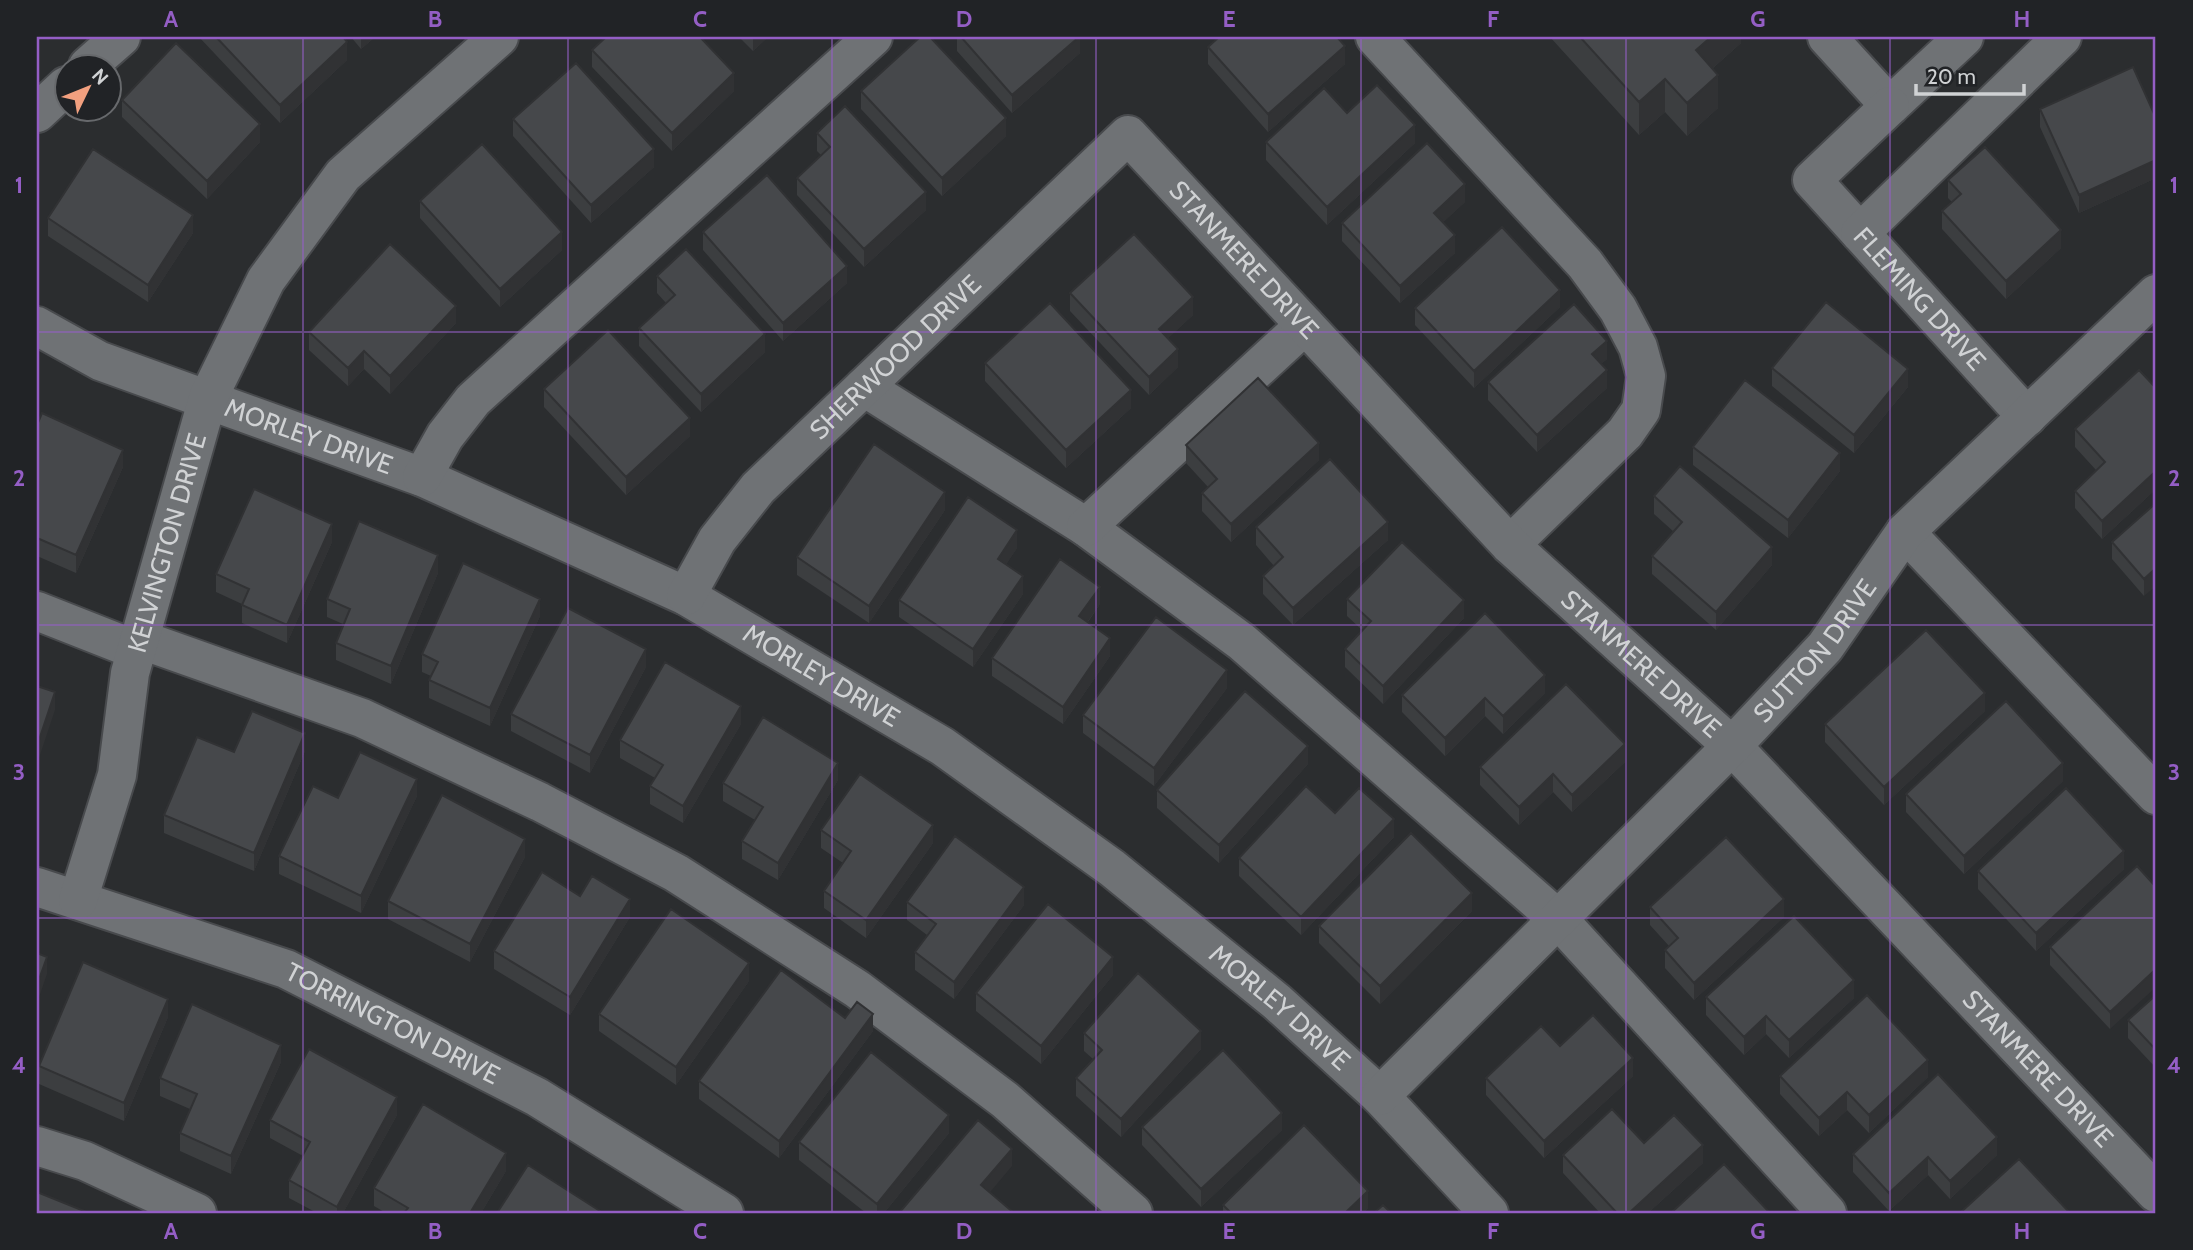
<svg xmlns="http://www.w3.org/2000/svg" width="2193" height="1250" viewBox="0 0 2193 1250" font-family="Cabin,sans-serif">
<style>
.lines{fill:none;stroke-linecap:round;stroke-linejoin:round}
.minor-casing{stroke:#484a4d;stroke-width:42}
.minor{stroke:#6f7275;stroke-width:38}
.wall{fill:#3c3e40}
.shaded-wall{fill:#313234}
.building{fill:#46484b;stroke:#313234;stroke-width:2}
.grid{fill:none;stroke:#945ec5;stroke-width:2;stroke-opacity:0.55}
.labels{text-anchor:middle;stroke-width:5;stroke-linejoin:round;paint-order:stroke}
.street-label{font-size:26px;fill:#d0d2d4;stroke:#212326}
.neatline{fill:none;stroke:#945ec5;stroke-width:2.5}
.grid-label{font-size:23px;text-anchor:middle;font-weight:bold;fill:#945ec5}
</style>
<rect width="100%" height="100%" fill="#2b2d2f"/>
<g class="lines">
<g class="minor-casing">
<g id="minor">
<path d="M1375 37 1585 264 1618 309 1638 347 1646 376 1641 410 1625 433 1510 545"/>
<path d="M1827 37 1890 106 1964 37"/>
<path d="M88 66 121 37"/>
<path id="s1" d="M1890 106 1812 180 2027 417"/>
<path d="M37 113 66 86"/>
<path d="M1860 233 2062 37"/>
<path id="s2" d="M37 326 100 361 422 477 686 596 942 746 1112 868 1277 1002 1380 1096 1489 1213"/>
<path d="M864 387 1086 527 1242 642 1558 919 1827 1213"/>
<path d="M422 477 445 436 473 400 873 37"/>
<path d="M1086 527 1305 325"/>
<path d="M1905 532 2156 795"/>
<path id="s3" d="M686 596 717 540 758 488 1128 135 1510 545 1732 746 2156 1193"/>
<path d="M37 611 136 650"/>
<path d="M139 639 362 718 540 802 676 873 857 989 1005 1100 1133 1213"/>
<path id="s4" d="M37 887 286 969 537 1097 724 1213"/>
<path id="s5" d="M78 900 117 775 130 673 208 398 266 280 343 175 499 37"/>
<path id="s6" d="M1380 1096 1732 746 1825 647 1905 532 2156 294"/>
<path d="M37 1146 85 1161 197 1213"/>
</g>
</g>
<use href="#minor" class="minor"/>
</g>
<path class="wall" d="M199 37H343L347 60 280 123Z
M351 37H375L361 49Z
M739 37H768L753 51Z
M957 37H1080V53L1012 113 957 51Z
M1550 37H1741V43L1713 68 1718 108 1687 136 1665 112 1639 135Z
M1208 47 1345 64 1268 132 1208 64Z
M592 50 734 91 672 151 592 67Z
M861 91 1006 136 942 196 861 109Z
M122 100 260 142 207 199 122 117Z
M2040 109 2156 118V178L2079 213 2040 127Z
M1347 113 1415 143 1327 225 1266 160V142Z
M513 119 654 167 591 223 513 136Z
M817 133 926 210 864 267 797 195V178L821 155 817 151Z
M1948 180 2061 248 2006 299 1942 229V211L1952 202 1948 198Z
M420 201 562 250 500 307 420 218Z
M1465 202 1443 222 1455 253 1400 303 1342 241V223Z
M48 218 193 233 148 302 48 236Z
M703 232 847 283 783 341 703 250Z
M657 276 765 352 701 412 639 346V328L666 303 657 293Z
M1070 293 1193 315 1168 338 1178 367 1149 395 1070 311Z
M1560 307 1474 388 1415 325V308Z
M456 323 390 394 364 369 348 386 309 350V332Z
M1607 359 1601 364 1607 388 1537 452 1488 400V382Z
M985 363 1131 408 1066 468 985 381Z
M1772 368 1908 387 1854 453 1772 386Z
M2156 388V489L2102 539 2075 508V491L2096 470 2075 447V429Z
M544 389 690 436 626 495 544 407Z
M37 425 123 467 76 573 37 556Z
M1186 445 1319 460 1231 542 1202 511V493L1208 487 1186 463Z
M1693 447 1840 471 1788 538 1693 465Z
M1654 496 1772 565 1716 630 1652 574V556L1674 532 1654 514Z
M2156 503 2144 596 2112 559V542Z
M945 510 869 623 797 575V557Z
M1256 527 1388 540 1293 625 1263 594V576L1274 566 1256 545Z
M332 542 287 643 242 623V604L216 592V574Z
M1017 548 1006 564 1023 594 973 667 899 617V600Z
M438 573 391 684 336 660V643L343 624 327 617V599Z
M1347 599 1464 618 1383 704 1345 667V649L1362 630 1347 616Z
M1100 604 1088 622 1110 656 1063 724 992 676V658Z
M540 616 490 726 429 698V680L431 676 422 672V654Z
M646 667 590 773 511 731V714Z
M1227 688 1154 786 1083 733V715Z
M1545 693 1503 734 1485 716 1445 756 1402 712V695Z
M1985 711 1884 805 1825 742V724Z
M741 724 683 823 650 804V786L655 778 620 758V740Z
M305 751 254 871 164 833V815L234 752Z
M1625 762 1572 812 1553 792 1519 825 1480 785V767Z
M1308 764 1219 863 1157 808V790Z
M838 780 778 880 742 859V841L755 820 723 801V783Z
M2063 781 1964 874 1906 812V794Z
M417 796 361 913 279 874V856L338 798Z
M1335 813 1394 837 1301 935 1239 876V858Z
M821 830 933 843 866 938 824 908V891L843 863 821 848Z
M525 857 470 962 388 919V901Z
M2124 869 2036 951 1978 889V871Z
M2156 887 2110 1029 2050 965V947Z
M580 896 630 917 570 1015 494 969V951Z
M907 902 1024 905 954 999 915 970V952L927 935 907 920Z
M1650 907 1784 917 1694 1000 1665 968V950L1669 946 1650 925Z
M1472 911 1380 1004 1319 943V926Z
M1113 975 1041 1064 976 1011V993Z
M749 981 676 1085 599 1031V1014Z
M2156 995V1068L2128 1038V1020Z
M1706 997 1854 998 1789 1058 1766 1034 1744 1055 1706 1015Z
M168 1017 124 1121 39 1084V1066Z
M845 1018 873 1031 779 1158 699 1099V1081Z
M1084 1033 1201 1049 1121 1137 1076 1096V1078L1093 1059 1084 1051Z
M1560 1046 1633 1076 1544 1158 1486 1095V1078Z
M281 1062 231 1174 180 1151V1133L190 1109 160 1096V1078Z
M1780 1076 1928 1077 1869 1133 1847 1110 1819 1136 1780 1094Z
M397 1115 343 1213H317L289 1198V1180L303 1156 270 1138V1120Z
M1142 1127 1282 1130 1201 1207 1142 1145Z
M949 1133 884 1213H866L799 1160V1142Z
M1644 1143 1703 1163 1648 1213H1600L1563 1173V1155Z
M1853 1154 1997 1155 1950 1199 1928 1175 1889 1211 1853 1172Z
M506 1171 481 1213H386L374 1206V1188Z
M1223 1205 1368 1208 1363 1213H1223Z"/>
<path class="shaded-wall" d="M361 37H375L361 49Z
M753 37H768L753 51Z
M1079 37H1080V53L1012 113V95Z
M1711 37H1741V43L1696 83V50Z
M347 42V60L280 123V105Z
M1345 46V64L1268 132V114Z
M734 73V91L672 151V133Z
M1718 75V108L1687 136V103Z
M1665 79V112L1639 135V102Z
M1006 118V136L942 196V178Z
M260 124V142L207 199V181Z
M1415 125V143L1327 225V207Z
M654 149V167L591 223V205Z
M2156 160V178L2079 213V195Z
M1465 184V202L1434 231V213Z
M926 192V210L864 267V249Z
M193 215V233L148 302V285Z
M2061 230V248L2006 299V281Z
M562 232V250L500 307V289Z
M1455 235V253L1400 303V286Z
M847 266V283L783 341V323Z
M1560 290V307L1474 388V371Z
M1193 297V315L1159 347V329Z
M456 306V323L390 394V376Z
M765 334V352L701 412V394Z
M1607 341V359L1592 372V354Z
M1178 349V367L1149 395V377Z
M364 351V369L348 386V368Z
M1908 369V387L1854 453V435Z
M1607 370V388L1537 452V435Z
M1131 390V408L1066 468V450Z
M690 418V436L626 495V477Z
M1319 443V460L1231 542V524Z
M123 450V467L76 573V555Z
M1840 453V471L1788 538V520Z
M2156 471V489L2102 539V521Z
M945 492V510L869 623V606Z
M1388 522V540L1293 625V608Z
M332 524V542L287 643V625Z
M1017 530V548L998 577V559Z
M1772 547V565L1716 630V612Z
M438 555V573L391 684V666Z
M2156 568V586L2144 596V579Z
M1023 576V594L973 667V649Z
M1100 587V604L1079 634V616Z
M540 599V616L490 726V708Z
M1464 600V618L1383 704V686Z
M1110 638V656L1063 724V707Z
M646 649V667L590 773V755Z
M1227 670V688L1154 786V768Z
M1545 675V693L1503 734V716Z
M55 692V710L37 764V746Z
M1985 693V711L1884 805V787Z
M1485 698V716L1445 756V738Z
M741 706V724L683 823V806Z
M305 733V751L254 871V853Z
M1625 744V762L1572 812V795Z
M1308 746V764L1219 863V845Z
M838 763V780L778 880V863Z
M2063 763V781L1964 874V856Z
M1553 774V792L1519 825V807Z
M417 779V796L361 913V896Z
M1394 819V837L1301 935V917Z
M933 825V843L866 938V920Z
M525 839V857L470 962V944Z
M2124 851V869L2036 951V933Z
M1024 887V905L954 999V982Z
M1472 893V911L1380 1004V986Z
M630 899V917L570 1015V997Z
M1784 899V917L1694 1000V983Z
M47 957V974L37 1003V985Z
M1113 957V975L1041 1064V1046Z
M749 963V981L676 1085V1067Z
M2156 969V987L2110 1029V1012Z
M1854 980V998L1789 1058V1040Z
M168 999V1017L124 1121V1103Z
M873 1014V1031L779 1158V1141Z
M1766 1016V1034L1744 1055V1037Z
M1201 1031V1049L1121 1137V1119Z
M281 1045V1062L231 1174V1156Z
M1633 1058V1076L1544 1158V1141Z
M1928 1060V1077L1869 1133V1115Z
M1847 1092V1110L1819 1136V1118Z
M397 1097V1115L343 1213H337V1207Z
M1282 1113V1130L1201 1207V1189Z
M949 1115V1133L884 1213H877V1204Z
M1997 1137V1155L1950 1199V1181Z
M1703 1145V1163L1648 1213H1629Z
M1012 1149V1166L981 1203V1185Z
M506 1153V1171L481 1213H470Z
M1928 1157V1175L1889 1211V1193Z
M1368 1191V1208L1363 1213H1345Z"/>
<path class="building" d="M216 37H343L347 42 280 105Z
M606 37H700L734 73 672 133 592 50Z
M920 37H930L1006 118 942 178 861 91Z
M961 37H1079L1012 95Z
M1219 37H1337L1345 46 1268 114 1208 47Z
M1580 37H1711L1696 50 1718 75 1687 103 1665 79 1639 102Z
M176 43 260 124 207 181 122 100Z
M576 63 654 149 591 205 513 119Z
M2133 67 2156 118V160L2079 195 2040 109Z
M1377 85 1415 125 1327 207 1266 142 1324 88 1347 113Z
M845 106 926 192 864 249 797 178 830 147 817 133Z
M1427 143 1465 184 1434 213 1455 235 1400 286 1342 223Z
M482 144 562 232 500 289 420 201Z
M1985 147 2061 230 2006 281 1942 211 1961 194 1948 180Z
M93 149 193 215 148 285 48 218Z
M767 175 847 266 783 323 703 232Z
M1502 227 1560 290 1474 371 1415 308Z
M1134 234 1193 297 1159 329 1178 349 1149 377 1070 293Z
M390 244 456 306 390 376 364 351 348 368 309 332Z
M686 249 765 334 701 394 639 328 675 295 657 276Z
M1826 302 1908 369 1854 435 1772 368Z
M1050 303 1131 390 1066 450 985 363Z
M1574 304 1607 341 1592 354 1607 370 1537 435 1488 382Z
M608 330 690 418 626 477 544 389Z
M2139 370 2156 388V471L2102 521 2075 491 2105 462 2075 429Z
M1258 378 1319 443 1231 524 1202 493 1217 479 1186 445Z
M1745 380 1840 453 1788 520 1693 447Z
M42 413 123 450 76 555 37 538V425Z
M874 444 945 492 869 606 797 557Z
M1330 459 1388 522 1293 608 1263 576 1283 557 1256 527Z
M1680 466 1772 547 1716 612 1652 556 1682 522 1654 496Z
M254 489 332 524 287 625 242 605 249 589 216 574Z
M968 497 1017 530 998 559 1023 576 973 649 899 600Z
M2156 503V568L2144 579 2112 542Z
M359 521 438 555 391 666 336 643 350 609 327 599Z
M1402 542 1464 600 1383 686 1345 649 1371 621 1347 599Z
M1060 559 1100 587 1079 616 1110 638 1063 707 992 658Z
M463 563 540 599 490 708 429 680 438 662 422 654Z
M568 608 646 649 590 755 511 714Z
M1485 613 1545 675 1503 716 1485 698 1445 738 1402 695Z
M1156 617 1227 670 1154 768 1083 715Z
M1926 630 1985 693 1884 787 1825 724Z
M665 662 741 706 683 806 650 786 663 765 620 740Z
M1566 684 1625 744 1572 795 1553 774 1519 807 1480 767Z
M37 686 55 692 37 746Z
M1245 691 1308 746 1219 845 1157 790Z
M2006 701 2063 763 1964 856 1906 794Z
M252 711 305 733 254 853 164 815 197 737 234 752Z
M763 717 838 763 778 863 742 841 763 807 723 783Z
M360 752 417 779 361 896 279 856 313 786 338 798Z
M860 774 933 825 866 920 824 891 851 851 821 830Z
M1306 786 1335 813 1359 788 1394 819 1301 917 1239 858Z
M2066 788 2124 851 2036 933 1978 871Z
M442 795 525 839 470 944 388 901Z
M1411 833 1472 893 1380 986 1319 926Z
M955 836 1024 887 954 982 915 952 936 924 907 902Z
M1726 837 1784 899 1694 983 1665 950 1678 938 1650 907Z
M2137 866 2156 887V969L2110 1012 2050 947Z
M542 872 580 896 592 876 630 899 570 997 494 951Z
M1048 904 1113 957 1041 1046 976 993Z
M671 909 749 963 676 1067 599 1014Z
M1794 916 1854 980 1789 1040 1766 1016 1744 1037 1706 997Z
M37 953 47 957 37 985Z
M83 962 168 999 124 1103 39 1066Z
M781 970 845 1018 857 1002 873 1014 779 1141 699 1081Z
M1138 973 1201 1031 1121 1119 1076 1078 1102 1050 1084 1033Z
M1867 995 1928 1060 1869 1115 1847 1092 1819 1118 1780 1076Z
M2156 995V1050L2128 1020Z
M192 1004 281 1045 231 1156 180 1133 197 1094 160 1078Z
M1593 1015 1633 1058 1544 1141 1486 1078 1541 1026 1560 1046Z
M309 1049 397 1097 337 1207 289 1180 310 1142 270 1120Z
M1223 1050 1282 1113 1201 1189 1142 1127Z
M871 1052 949 1115 877 1204 799 1142Z
M1938 1074 1997 1137 1950 1181 1928 1157 1889 1193 1853 1154Z
M423 1104 506 1153 470 1213H404L408 1208 374 1188Z
M1612 1109 1644 1143 1674 1115 1703 1145 1629 1213H1617L1563 1155Z
M978 1120 1012 1149 981 1185 1014 1213H899Z
M1304 1125 1368 1191 1345 1213H1231L1223 1205Z
M2019 1159 2070 1213H1960Z
M1724 1164 1770 1213H1671Z
M528 1165 603 1213H497Z
M37 1192 89 1213H37Z
M1383 1205 1391 1213H1374Z"/>
<path class="grid" d="M303 37V1213M568 37V1213M832 37V1213M1096 37V1213M1361 37V1213M1626 37V1213M1890 37V1213M37 332H2156M37 625H2156M37 918H2156"/>
<g class="labels">
<g class="street-label">
<text dy="9" stroke="none"><textPath href="#s3" startOffset="812">STANMERE DRIVE</textPath></text>
<text dy="9" stroke="none"><textPath href="#s1" startOffset="268">FLEMING DRIVE</textPath></text>
<text dy="9" stroke="none"><textPath href="#s3" startOffset="320">SHERWOOD DRIVE</textPath></text>
<text dy="9" stroke="none"><textPath href="#s2" startOffset="294">MORLEY DRIVE</textPath></text>
<text dy="9" stroke="none"><textPath href="#s5" startOffset="369">KELVINGTON DRIVE</textPath></text>
<text dy="9" stroke="none"><textPath href="#s6" startOffset="623">SUTTON DRIVE</textPath></text>
<text dy="9" stroke="none"><textPath href="#s3" startOffset="1379">STANMERE DRIVE</textPath></text>
<text dy="9" stroke="none"><textPath href="#s2" startOffset="861">MORLEY DRIVE</textPath></text>
<text dy="9" stroke="none"><textPath href="#s2" startOffset="1428">MORLEY DRIVE</textPath></text>
<text dy="9" stroke="none"><textPath href="#s4" startOffset="382">TORRINGTON DRIVE</textPath></text>
<text dy="9" stroke="none"><textPath href="#s3" startOffset="1946">STANMERE DRIVE</textPath></text>
</g>
</g>
<rect width="2193" height="1250" fill="none" stroke="#212326" stroke-width="77"/>
<g transform="translate(88 88) rotate(47)"><circle r="33" fill="#212326" stroke="#67696c" stroke-width="2"/>
<path d="M0-5L12 26L0 18L-12 26Z" fill="#f2a07f"/>
<text y="-10" font-size="19" font-weight="bold" text-anchor="middle" fill="#d0d2d4">N</text>
</g>
<path d="M1916 84v10h108v-10" fill="none" stroke="#d0d2d4" stroke-width="3.5"/>
<text x="1927" y="84" font-size="21" fill="#d0d2d4" stroke="#212326" stroke-width="5" paint-order="stroke">20 m</text>
<rect x="38" y="38" width="2116" height="1174" class="neatline"/>
<g class="grid-label">
<text x="171" y="27">A</text>
<text x="435" y="27">B</text>
<text x="700" y="27">C</text>
<text x="964" y="27">D</text>
<text x="1229" y="27">E</text>
<text x="1493" y="27">F</text>
<text x="1758" y="27">G</text>
<text x="2022" y="27">H</text>
<text x="19" y="193">1</text>
<text x="2174" y="193">1</text>
<text x="19" y="486">2</text>
<text x="2174" y="486">2</text>
<text x="19" y="780">3</text>
<text x="2174" y="780">3</text>
<text x="19" y="1073">4</text>
<text x="2174" y="1073">4</text>
<text x="171" y="1239">A</text>
<text x="435" y="1239">B</text>
<text x="700" y="1239">C</text>
<text x="964" y="1239">D</text>
<text x="1229" y="1239">E</text>
<text x="1493" y="1239">F</text>
<text x="1758" y="1239">G</text>
<text x="2022" y="1239">H</text>
</g>
</svg>
